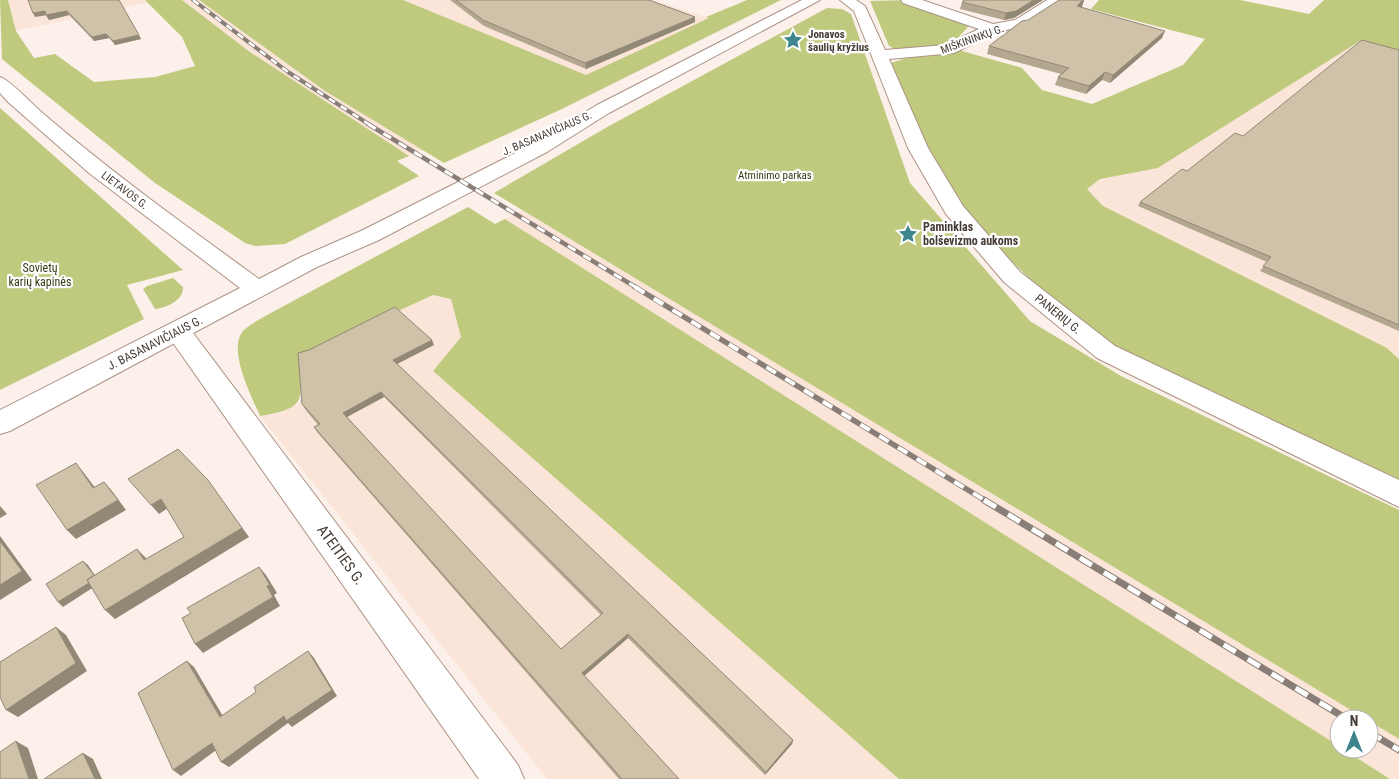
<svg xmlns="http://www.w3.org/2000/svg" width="1399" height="779" viewBox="0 0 1399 779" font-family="'Roboto Condensed',sans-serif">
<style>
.built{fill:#fae5d8}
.green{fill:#c0ca7f}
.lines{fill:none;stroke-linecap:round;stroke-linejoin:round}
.minor-casing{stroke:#ac9283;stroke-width:2}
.major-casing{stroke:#ac9283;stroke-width:2}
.minor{fill:#fff;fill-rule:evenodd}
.major{fill:#fff;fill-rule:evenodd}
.rail-far3-casing{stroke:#887d77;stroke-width:4}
.rail-far2-casing{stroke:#887d77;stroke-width:4.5}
.rail-far1-casing{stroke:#887d77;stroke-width:5.5}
.rail-casing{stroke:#887d77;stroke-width:7}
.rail-far3{stroke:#fff;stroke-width:2.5;stroke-dasharray:7;stroke-linecap:butt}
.rail-far2{stroke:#fff;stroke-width:3;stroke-dasharray:9;stroke-linecap:butt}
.rail-far1{stroke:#fff;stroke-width:4;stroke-dasharray:11;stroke-linecap:butt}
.rail{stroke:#fff;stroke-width:5;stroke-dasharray:14;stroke-linecap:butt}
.wall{fill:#b3a790;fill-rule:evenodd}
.shaded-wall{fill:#928876}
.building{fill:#d0c2a8;stroke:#928876;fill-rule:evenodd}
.labels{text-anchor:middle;stroke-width:4.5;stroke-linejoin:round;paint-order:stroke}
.far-poi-label{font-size:11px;font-weight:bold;fill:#453a34;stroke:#fff;text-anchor:start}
.far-street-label{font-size:11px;fill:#453a34;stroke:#fff}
.far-park-label{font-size:11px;fill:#373b13;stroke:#fff}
.poi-label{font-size:12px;font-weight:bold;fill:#453a34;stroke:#fff;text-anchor:start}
.park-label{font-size:12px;fill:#373b13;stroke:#fff}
.street-label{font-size:12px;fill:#453a34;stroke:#fff}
.near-street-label{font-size:15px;fill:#453a34;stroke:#fff}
</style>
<rect width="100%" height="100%" fill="#fcf1ea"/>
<path class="built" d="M8 0H145L147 3 16 31Z
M182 0H199L325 91 423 150 409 156 391 145 250 52Z
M403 0H652L710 18 586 75Z
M1360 41 1399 52V359L1387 348 1103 206 1087 189 1100 179 1159 168Z
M522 210 720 329 1366 719H1339V746L505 219Z
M433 295 451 299 461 337 433 371 899 779H547L260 416 283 412 297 405 302 396 299 358Z
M1369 721 1399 739V779H1390L1343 749H1369Z"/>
<path class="green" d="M0 0H8L16 31 34 58 55 54 94 82 155 77 195 66 182 37 145 0H182L250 52 409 156 397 161 419 176 285 244 255 246 245 243 155 183 2 59Z
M199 0H403L586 75 709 18 706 17 747 0H781L564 108 444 163 325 91Z
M907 0 969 26 953 43 962 51 1022 68 1042 90 1092 104 1183 65 1205 39 1091 9 1099 0H1240L1309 14 1324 0H1399V52L1360 41 1158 168 1100 179 1087 189 1103 206 1387 348 1399 359V482L1112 345 1036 285 1001 251 948 187 923 142 891 63 909 57 889 46 870 1Z
M827 8 842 9 851 14 910 183 1030 321 1121 376 1399 510V739L494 193 609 126Z
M0 108 183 270 127 285 144 319 0 390Z
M468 207 495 224 505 219 1339 746V749H1343L1390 779H899L433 371 461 337 451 299 433 295 299 357C302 401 308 408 260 416 252 397 226 348 244 330 250 324 259 320 267 315Z
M173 278 183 287C184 300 167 308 155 309L143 289 147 286Z"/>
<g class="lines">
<g class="minor-casing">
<path id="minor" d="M840 0H856L865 6 885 50 945 45 979 29 903 3 901 0H922L993 24 1015 20 1047 0H1064L1025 26 997 32 954 53 889 59 928 148 963 206 1020 272 1115 346 1399 480V507L1097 358 1004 282 946 214 908 148 854 11Z
M178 323 187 325 518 765 524 779H479L169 337 165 331 169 325Z"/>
</g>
<g class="major-casing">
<path id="major" d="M802 0H820L609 113 547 152 379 240 317 267 10 431 0 434V410L240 288 89 173 8 102 0 93V77C9 79 36 108 46 116 114 174 186 226 259 279L301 257 363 230 533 144 597 105Z"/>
</g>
<use href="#minor" class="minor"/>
<use href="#major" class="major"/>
<g class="rail-far3-casing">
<path id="rail-far3" d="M193 0 288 72 370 125"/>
</g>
<g class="rail-far2-casing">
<path id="rail-far2" d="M368 124 637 288"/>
</g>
<g class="rail-far1-casing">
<path id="rail-far1" d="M635 287 986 501"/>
</g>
<g class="rail-casing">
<path id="rail" d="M984 500 1347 719
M1369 732 1399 750"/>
</g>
<use href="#rail-far3" class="rail-far3"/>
<use href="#rail-far2" class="rail-far2"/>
<use href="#rail-far1" class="rail-far1"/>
<use href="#rail" class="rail"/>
</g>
<path class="wall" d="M119 0 141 39 115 45 109 38 94 41 69 15 49 20 46 15 35 17Z
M450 0H649L695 17V22L586 69 484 26Z
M964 0H1043L1014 18 1004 20 960 9 962 2Z
M1059 0H1084L1081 7 1162 38 1110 83 1102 80 1086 94 1055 85 1058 77 1061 74 987 54 989 46Z
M1399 50V331L1260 271 1267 262 1138 206 1140 202 1187 171 1243 136Z
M434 345 397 364 793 740 792 744 765 775 628 638 584 676 679 779H619L317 432 314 427 318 425 305 409 302 404ZM384 397 601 615 561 649 347 417Z"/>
<path class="shaded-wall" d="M1034 0H1043L1014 18 1004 20 1006 13Z
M1083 0H1084L1082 7 1074 13 1077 6Z
M45 11 47 15 35 17 33 13Z
M67 11 69 15 49 20 46 15Z
M695 17V22L586 69 585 63Z
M1165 31 1162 38 1110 83 1113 75Z
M106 34 109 38 94 41 92 37Z
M139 35 141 39 115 45 113 41Z
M1105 72 1102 80 1086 94 1089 86Z
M432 340 434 345 395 365 393 360Z
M381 392 384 397 345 418 343 413Z
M76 463 84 473 102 497 93 488Z
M208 480 249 537 115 619 105 610 242 528Z
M104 482 112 491 126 510 76 539 67 530Z
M161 499 168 508 159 514 151 505Z
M0 506 7 514 0 518Z
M0 536 32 580 0 600Z
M137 549 146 558 153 569 144 560Z
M83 561 88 565 100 583 63 607 58 602Z
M259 567 266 575 277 593 274 595 280 606 203 653 195 644 267 586Z
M56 627 66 635 87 671 18 717 6 710Z
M628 634V638L583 677 582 673Z
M308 651 314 658 337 696 292 727 288 723 229 767 221 762Z
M187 661 194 667 227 723 220 717Z
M793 740 792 744 765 775 766 772Z
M16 741 28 748 38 779H29Z
M212 743 219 748 181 776 173 770Z
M83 753 93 759 102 779H95Z"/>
<path class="building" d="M28 0H119L139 35 113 41 106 34 92 37 67 11 46 15 45 11 33 13Z
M456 0H649L695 17 585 63 483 20Z
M964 0H1034L1016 11 1006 13 962 2Z
M1059 0H1083L1077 6 1165 31 1113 75 1105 72 1089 86 1058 77 1069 68 989 46 1022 21 1028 20Z
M1362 40 1399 50V325L1263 266 1271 257 1140 202 1182 169 1187 171 1235 133 1243 136Z
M395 307 432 340 393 360 793 740 766 772 628 634 582 673 679 779H622L314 427 320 424 302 404 298 353 309 350ZM381 392 603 613 561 649 343 413Z
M178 449 208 480 242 528 105 610 87 580 137 549 144 560 184 537 161 499 151 505 128 479Z
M76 463 93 488 104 482 118 500 67 530 36 485Z
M0 541 22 571 0 585Z
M83 561 94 575 87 580 89 583 58 602 46 584Z
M259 567 270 585 267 586 273 597 195 644 182 618 191 613 187 608Z
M56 627 76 663 6 710 0 697V662Z
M308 651 332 690 286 721 284 716 221 762 212 743 173 770 138 693 187 661 220 717 256 692 254 687Z
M16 741 29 779H0V752Z
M83 753 95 779H44Z"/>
<defs>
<g id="sight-bare" transform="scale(1.5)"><path d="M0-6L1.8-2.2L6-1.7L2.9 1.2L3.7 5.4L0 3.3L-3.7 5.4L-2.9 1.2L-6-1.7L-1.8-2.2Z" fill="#3e858e" stroke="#fff" stroke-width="2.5" paint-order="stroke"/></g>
</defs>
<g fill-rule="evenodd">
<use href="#sight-bare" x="793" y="40"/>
<use href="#sight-bare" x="908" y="234"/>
</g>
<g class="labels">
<g class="far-poi-label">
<text x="808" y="38">Jonavos<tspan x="808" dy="13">šaulių kryžius</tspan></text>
</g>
<g class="far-street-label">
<text transform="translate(972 39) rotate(-20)" y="4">MIŠKININKŲ G.</text>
<text transform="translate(547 133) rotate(-23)" y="4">J. BASANAVIČIAUS G.</text>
<text transform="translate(125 190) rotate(37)" y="4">LIETAVOS G.</text>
</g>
<g class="far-park-label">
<text x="775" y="179">Atminimo parkas</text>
</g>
<g class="poi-label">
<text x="923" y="231">Paminklas<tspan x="923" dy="14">bolševizmo aukoms</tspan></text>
</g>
<g class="park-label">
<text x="40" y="272">Sovietų<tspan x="40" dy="14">karių kapinės</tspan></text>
</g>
<g class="street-label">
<text transform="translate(1058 314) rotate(39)" y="4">PANERIŲ G.</text>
<text transform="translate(155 343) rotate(-27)" y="4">J. BASANAVIČIAUS G.</text>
</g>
<g class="near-street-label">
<text transform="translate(341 555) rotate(54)" y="5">ATEITIES G.</text>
</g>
</g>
<g transform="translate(1354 734)"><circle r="24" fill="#ffffff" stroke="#b5b0ae"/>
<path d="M0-4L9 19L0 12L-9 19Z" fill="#3e858e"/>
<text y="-8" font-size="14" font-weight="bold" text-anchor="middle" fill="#453a34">N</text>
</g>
</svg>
